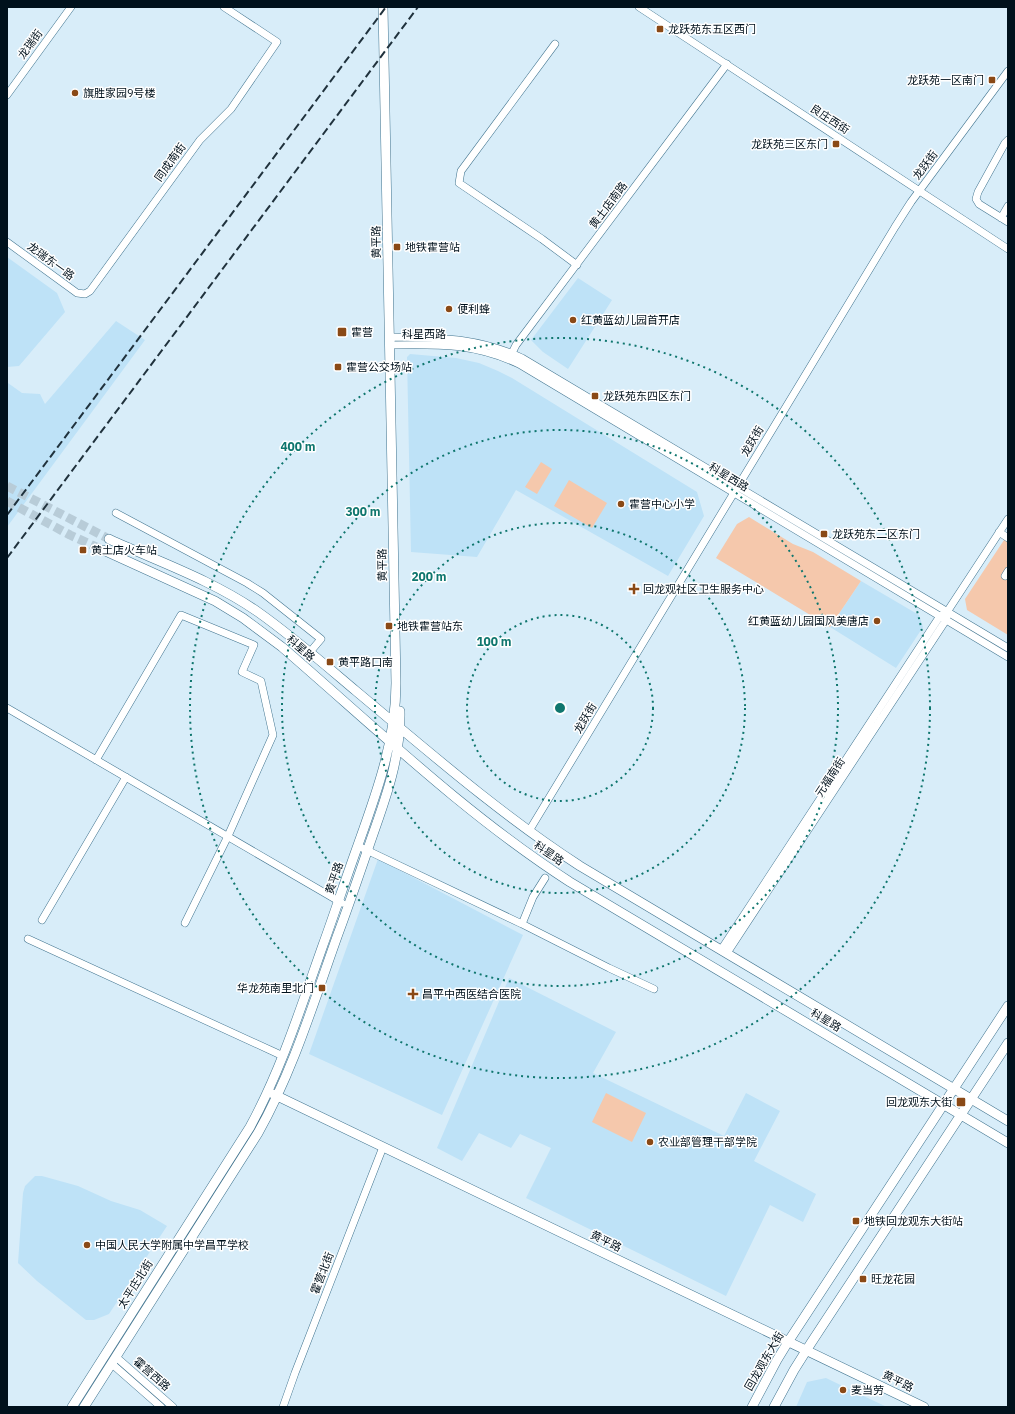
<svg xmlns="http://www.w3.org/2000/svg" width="1015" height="1414" viewBox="0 0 1015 1414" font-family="'IBM Plex Sans','Noto Sans SC',sans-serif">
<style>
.built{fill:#bee2f7}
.green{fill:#f5c8ac}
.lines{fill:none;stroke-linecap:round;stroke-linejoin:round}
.major-tunnel{stroke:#b8ccd8;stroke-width:9;stroke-dasharray:9 4.5;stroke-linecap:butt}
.minor-casing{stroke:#41748f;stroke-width:8}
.major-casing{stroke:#41748f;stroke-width:10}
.minor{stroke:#fff;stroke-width:7}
.major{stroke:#fff;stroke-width:9}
.rail{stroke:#20323d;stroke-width:2;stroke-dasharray:8 4;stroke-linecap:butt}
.ring{fill:none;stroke:#0f766e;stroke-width:2;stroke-dasharray:2 4}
.poi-dot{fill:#8a4916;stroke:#fff;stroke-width:1.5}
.labels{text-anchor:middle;stroke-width:3;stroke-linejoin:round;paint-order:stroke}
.poi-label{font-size:11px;fill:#00111c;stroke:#fff;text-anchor:start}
.street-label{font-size:11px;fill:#00111c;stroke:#fff}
.centre{fill:#0f766e;stroke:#fff;stroke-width:2}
.ring-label{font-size:12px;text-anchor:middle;font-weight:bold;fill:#0f766e;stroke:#fff;stroke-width:3;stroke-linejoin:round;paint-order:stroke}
</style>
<rect width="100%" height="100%" fill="#d8edf9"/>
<path class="built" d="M7 257 57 293 65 312 19 366 7 367Z
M578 278 612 300 568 369 543 352 531 340Z
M116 321 145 340 7 527V385L8 383 22 393 40 394 45 404Z
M410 354 456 358 479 363 498 371 512 378 697 492 704 516 668 576 516 490 477 557 411 552 407 357Z
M861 581 919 615 923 627 896 668 830 627Z
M378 859 523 935 442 1115 309 1054Z
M509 978 616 1032 593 1073 724 1136 746 1093 780 1111 754 1161 816 1194 803 1222 770 1205 726 1296 526 1198 551 1148 520 1134 511 1148 479 1133 462 1161 437 1148Z
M35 1176H42L78 1186 111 1201 140 1210 167 1226 109 1314 94 1320H86L37 1281 18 1263 23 1193 25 1186Z
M826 1378 855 1392 887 1407H796L807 1382Z"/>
<path class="green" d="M541 462 552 469 537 494 525 487Z
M569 480 607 503 592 528 554 506Z
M749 517 793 544 813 552 861 581 830 627 716 558 737 524Z
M1008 534V635L967 610 965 599Z
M606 1093 646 1113 632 1142 592 1122Z"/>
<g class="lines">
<path class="major-tunnel" d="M7 486 109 539
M7 501 70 535 103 550"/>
<g class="minor-casing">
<path id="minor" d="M639 7 1008 249
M555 44 461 171 459 183 542 239 577 265
M7 95 71 7
M1008 140 1005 143 978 192 976 199 979 204 1008 222
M1001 218 1008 206
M7 242 77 293 85 294 90 291 200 140 231 109 277 42 224 7
M510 357 516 345 727 64
M116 513 247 583 263 593 321 639 310 652
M999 532 1008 538
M1005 576 1008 571
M1008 648 522 358C477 337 441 338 393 337L390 342 393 345C441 344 475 344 519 364L1008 657
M7 708 342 903
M96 760 181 615 254 645 242 672 261 681 273 735 228 836 185 923
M529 831 895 227 911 202 1008 71
M358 846 522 924 609 968 654 989
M42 920 126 777
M522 924 533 897 545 878
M28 939 283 1056
M721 950 940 616 947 612 1008 519
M727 953 946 620 947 616
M116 1357 173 1407
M112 1364 161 1407
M283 1407 295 1373 383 1147"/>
</g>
<g class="major-casing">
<path id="major" d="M109 539C159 562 212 580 258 612 292 636 324 664 356 691 429 752 500 814 580 866L1008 1121
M103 550 215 601 243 618 282 647C376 728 466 815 570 882L1008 1143
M273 1094 924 1407
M72 1407 250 1127C281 1070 301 1007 323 945 335 912 346 878 358 845 377 792 396 740 396 683L383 7
M84 1407 258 1133C293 1071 314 1001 338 934 350 902 361 869 372 837 387 795 401 755 400 711
M752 1407 777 1360 788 1342 1008 1006
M774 1407 794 1370 811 1343 1008 1043"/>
</g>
<use href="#minor" class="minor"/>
<use href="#major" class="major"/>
<path class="rail" d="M7 515 386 7
M7 558 418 7"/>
</g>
<g class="ring">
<circle cx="560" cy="708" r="93"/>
<circle cx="560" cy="708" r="185"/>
<circle cx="560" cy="708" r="278"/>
<circle cx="560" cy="708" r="370"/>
</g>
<g class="poi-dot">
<rect x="656" y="25" width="8" height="8" rx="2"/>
<rect x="988" y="76" width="8" height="8" rx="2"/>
<circle cx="75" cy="93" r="4"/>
<rect x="832" y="140" width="8" height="8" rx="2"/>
<rect x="393" y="243" width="8" height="8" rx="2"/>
<circle cx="449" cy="309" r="4"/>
<circle cx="573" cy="320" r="4"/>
<rect x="337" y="327" width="10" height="10" rx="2"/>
<rect x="334" y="363" width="8" height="8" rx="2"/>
<rect x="591" y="392" width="8" height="8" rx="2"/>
<circle cx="621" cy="504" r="4"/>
<rect x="820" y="530" width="8" height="8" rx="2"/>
<rect x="79" y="546" width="8" height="8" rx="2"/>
<path d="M632 583h4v4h4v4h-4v4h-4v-4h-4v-4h4z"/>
<circle cx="877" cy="621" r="4"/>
<rect x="385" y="622" width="8" height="8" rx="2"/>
<rect x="326" y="658" width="8" height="8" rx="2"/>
<rect x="318" y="984" width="8" height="8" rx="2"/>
<path d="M411 988h4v4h4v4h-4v4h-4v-4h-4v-4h4z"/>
<rect x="956" y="1097" width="10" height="10" rx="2"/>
<circle cx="650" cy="1142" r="4"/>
<rect x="852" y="1217" width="8" height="8" rx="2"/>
<circle cx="87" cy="1245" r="4"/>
<rect x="859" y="1275" width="8" height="8" rx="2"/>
<circle cx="843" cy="1390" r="4"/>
</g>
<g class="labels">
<g class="poi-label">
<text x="668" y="33">龙跃苑东五区西门</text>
<text x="984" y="84" text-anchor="end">龙跃苑一区南门</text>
<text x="83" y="97">旗胜家园9号楼</text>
<text x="828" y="148" text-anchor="end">龙跃苑三区东门</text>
<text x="405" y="251">地铁霍营站</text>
<text x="457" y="313">便利蜂</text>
<text x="581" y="324">红黄蓝幼儿园首开店</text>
<text x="351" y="336">霍营</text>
<text x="346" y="371">霍营公交场站</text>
<text x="603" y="400">龙跃苑东四区东门</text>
<text x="629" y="508">霍营中心小学</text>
<text x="832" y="538">龙跃苑东二区东门</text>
<text x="91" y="554">黄土店火车站</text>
<text x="643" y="593">回龙观社区卫生服务中心</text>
<text x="869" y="625" text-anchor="end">红黄蓝幼儿园国风美唐店</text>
<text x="397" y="630">地铁霍营站东</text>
<text x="338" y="666">黄平路口南</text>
<text x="314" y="992" text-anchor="end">华龙苑南里北门</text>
<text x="422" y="998">昌平中西医结合医院</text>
<text x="952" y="1106" text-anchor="end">回龙观东大街</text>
<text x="658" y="1146">农业部管理干部学院</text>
<text x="864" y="1225">地铁回龙观东大街站</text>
<text x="95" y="1249">中国人民大学附属中学昌平学校</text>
<text x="871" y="1283">旺龙花园</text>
<text x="851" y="1394">麦当劳</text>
</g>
<g class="street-label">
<text transform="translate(30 44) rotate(-54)" y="4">龙瑞街</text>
<text transform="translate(830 119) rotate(33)" y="4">良庄西街</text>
<text transform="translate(170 162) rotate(-54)" y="4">同成南街</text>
<text transform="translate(925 165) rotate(-53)" y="4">龙跃街</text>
<text transform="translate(608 205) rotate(-53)" y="4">黄土店南路</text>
<text transform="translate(376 242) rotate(-91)" y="4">黄平路</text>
<text transform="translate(51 261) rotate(36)" y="4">龙瑞东一路</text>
<text x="424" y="338">科星西路</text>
<text transform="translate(752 441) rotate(-59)" y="4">龙跃街</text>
<text transform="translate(729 477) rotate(31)" y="4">科星西路</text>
<text transform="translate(382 565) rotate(-91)" y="4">黄平路</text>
<text transform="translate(301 648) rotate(41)" y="4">科星路</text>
<text transform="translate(585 718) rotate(-59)" y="4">龙跃街</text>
<text transform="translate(830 777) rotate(-57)" y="4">元福南街</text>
<text transform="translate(549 853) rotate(34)" y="4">科星路</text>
<text transform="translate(334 878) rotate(-71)" y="4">黄平路</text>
<text transform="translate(826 1020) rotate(31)" y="4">科星路</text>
<text transform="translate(606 1241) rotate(26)" y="4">黄平路</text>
<text transform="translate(322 1273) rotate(-69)" y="4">霍营北街</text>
<text transform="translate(135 1284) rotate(-58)" y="4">太平庄北街</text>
<text transform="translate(764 1361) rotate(-60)" y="4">回龙观东大街</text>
<text transform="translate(152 1374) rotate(41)" y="4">霍营西路</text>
<text transform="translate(898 1381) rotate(26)" y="4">黄平路</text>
</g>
</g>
<circle cx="560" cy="708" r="6" class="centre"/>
<g class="ring-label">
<text x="298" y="451">400 m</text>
<text x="363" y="516">300 m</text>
<text x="429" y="581">200 m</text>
<text x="494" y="646">100 m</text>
</g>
<rect width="1015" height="1414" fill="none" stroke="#00111c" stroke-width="16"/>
</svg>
